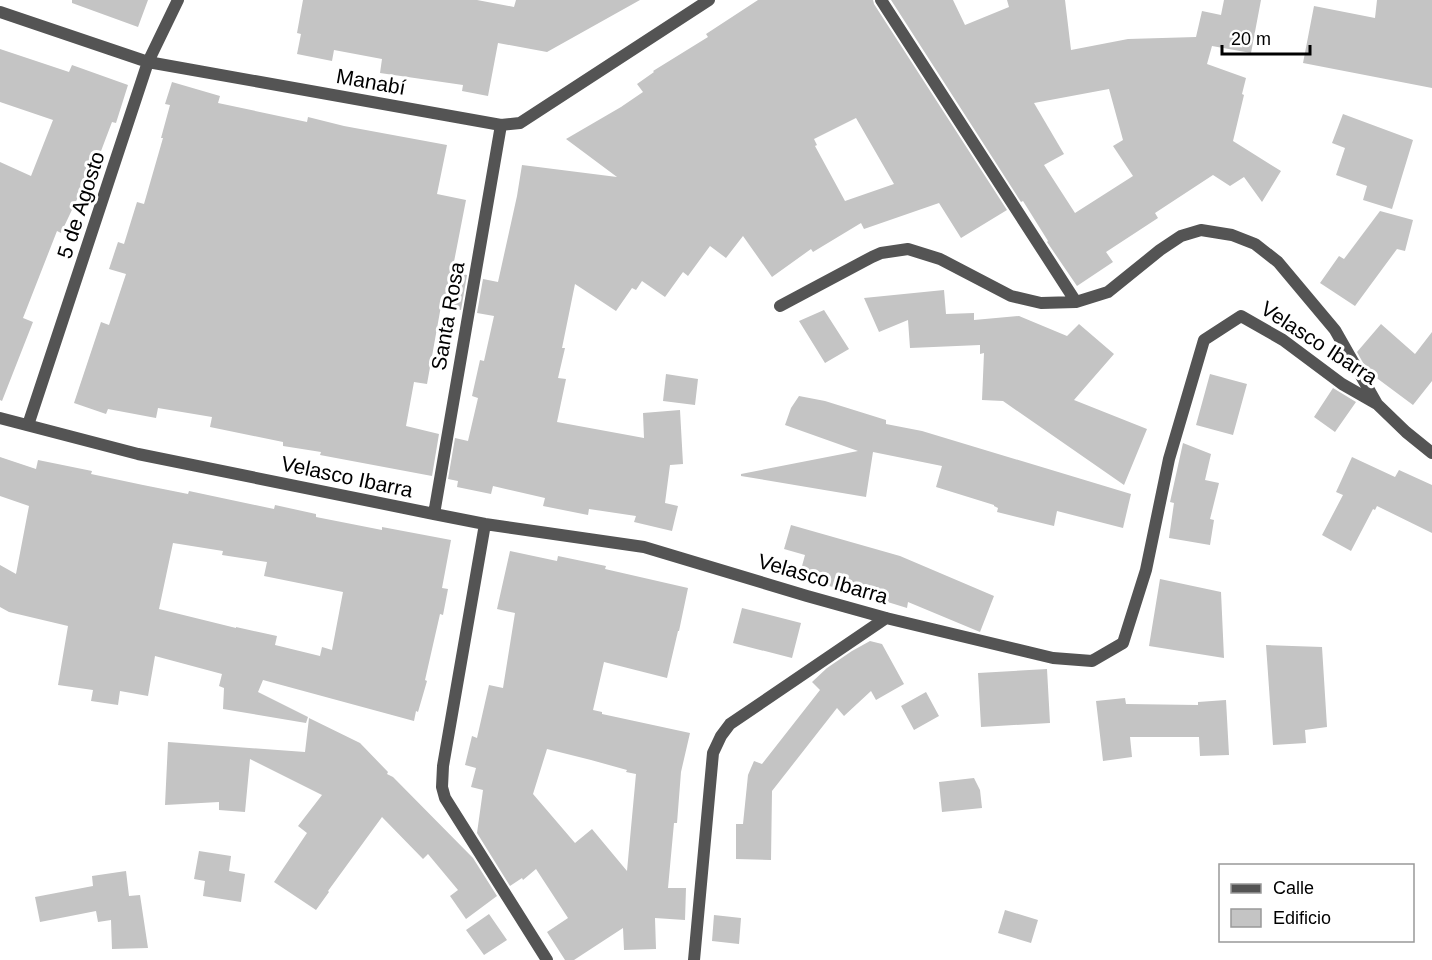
<svg xmlns="http://www.w3.org/2000/svg" width="1432" height="960" viewBox="0 0 1432 960" font-family="Helvetica,sans-serif">
<style>
.building{fill:#c4c4c4;fill-rule:evenodd}
.lines{fill:none;stroke-linecap:round;stroke-linejoin:round}
.minor{stroke:#545454;stroke-width:12}
.labels{text-anchor:middle;stroke-width:6;stroke-linejoin:round;paint-order:stroke}
.street-label{font-size:21px;fill:#000;stroke:#fff}
</style>
<rect width="100%" height="100%" fill="#fff"/>
<path class="building" d="M72 0H148L138 27 72 3Z
M303 0H477L514 7 516 0H640L547 52 498 43 488 96 462 91 463 85 380 73 382 59 334 50 332 61 297 54 301 34 297 33Z
M758 0H873L874 4 1007 210 961 238 939 203 864 229 861 223 813 252 811 249 772 277 743 236 726 258 710 246 688 276 683 272 665 297 642 281 636 290 632 288 616 311 575 284 562 348H565L558 378 566 379 557 422 644 438 643 413 680 410 683 464 670 465 665 503 678 506 672 531 634 522 636 516 589 509 588 515 543 506 545 498 493 486 491 494 457 487 458 481 448 479 455 438 468 441 478 398 472 396 480 360 484 361 494 316 477 313 483 279 498 282 517 196 522 165 617 177 566 139 621 107 643 92 637 84 654 72 653 71 708 37 706 34ZM856 118 894 184 845 201 815 146 817 145 814 139Z
M891 0H953L965 25 1009 7 1007 0H1065L1071 50 1128 39 1196 37 1202 11 1221 15 1224 0H1261L1251 53 1212 46 1207 64 1246 78 1242 94 1244 95 1233 141 1281 171 1262 202 1244 177 1230 186 1213 175 1155 213 1158 218 1106 252 1113 262 1077 286 1047 242 1048 241 1023 201 1021 202ZM1109 89 1123 140 1113 146 1133 176 1075 213 1044 165 1064 154 1034 103Z
M1377 0H1432V88L1303 63 1314 6 1375 18Z
M0 49 69 72 72 65 128 85 116 123 112 122 98 159H96L61 233 57 231 23 318 33 322 2 401 0 400V162L31 176 53 120 0 102Z
M172 82 220 96 218 103 307 122 308 117 344 126 447 145 437 194 466 200 452 272 467 275 461 310 441 306 427 384 414 382 406 426 439 434 432 476 320 455 321 452 283 446V442L210 427 212 417 158 408 156 418 108 409 106 414 74 403 101 322 109 325 126 274 109 269 118 242 124 244 137 202 144 204 163 138H161L170 105 165 104Z
M1343 114 1413 140 1392 209 1363 200 1367 186 1336 175 1345 148 1332 143Z
M1380 211 1413 220 1405 251 1397 249 1355 306 1320 283 1339 256 1344 259Z
M944 290 946 314 974 313V320L1019 316 1067 336 1079 324 1114 354 1074 400 1147 429 1124 485 1003 401 982 400 984 353 980 354V345L910 348 908 320 879 332 864 298Z
M824 310 849 349 825 363 799 321Z
M1381 324 1415 354 1432 332V381L1413 405 1374 376 1372 379 1357 352Z
M666 374 698 379 695 405 663 401Z
M1210 374 1247 384 1233 435 1196 425Z
M1333 388 1356 402 1335 432 1314 417Z
M799 396 825 401 886 420V424L922 431 1131 494 1123 528 1057 511 1054 526 997 512 998 508 994 506V505L936 487 942 466 873 452 866 497 741 476V474L858 451 785 425 791 408Z
M1183 443 1211 454 1205 480 1219 483 1210 519 1214 520 1210 545 1169 538 1174 503 1170 502Z
M0 457 36 469 38 460 92 471 91 474 143 485 188 494 189 491 274 509 275 505 316 514V517L382 530V527L451 540 442 588 448 589 443 615 440 614 425 680 427 681 418 712 416 711 414 721 263 680 258 692 308 717 306 723 223 709 224 688 219 686 222 674 155 656 148 696 120 691 118 705 91 701 93 690 58 685 68 626 9 612 0 607V565L16 574 29 506 0 496ZM173 543 223 551 222 555 267 562 264 576 343 592 332 650 322 647 320 656 275 645 277 636 236 627V628L159 609Z
M1352 457 1395 477 1399 470 1432 485V533L1377 506 1375 510 1373 509 1351 551 1322 535 1343 495 1336 492Z
M791 525 900 556 994 596 980 632 908 602 907 608 852 591 853 593 799 577 805 555 784 549Z
M510 551 557 561 558 556 606 566 605 569 688 588 679 631H678L667 678 604 662 593 710 602 712V714L690 733 681 772 677 823H674L668 888H686L685 920 655 918 656 949 624 950 623 928 574 960H565L547 932 568 918 536 869 523 880 522 878 510 886 477 833 483 790 471 787 476 768 465 765 472 736 477 738 489 685 503 688 515 613 497 609ZM547 749 591 760 627 770 626 772 636 774 627 871 592 829 575 843 533 794Z
M1160 579 1221 592 1224 658 1149 646Z
M742 608 801 623 792 658 733 643Z
M870 641 882 644 904 684 876 700 871 691 844 716 837 708 772 791 771 860 736 859V824H743L748 775 754 761 762 764 820 690 812 682 827 668 852 651Z
M1266 645 1322 647 1327 727 1305 730 1306 743 1273 745Z
M1047 669 1050 723 981 727 978 673Z
M926 692 939 716 914 730 901 706Z
M1125 698 1126 704 1198 705V702L1226 700 1229 755 1200 756 1199 737H1130L1132 757 1103 761 1096 701Z
M309 718 360 743 388 772 387 774 393 777 473 858 497 896 466 919 450 896 458 890 428 854 423 859 382 817 328 891 329 892 316 910 274 882 307 833 298 826 322 795 250 759 245 812 219 810V802L165 805 168 742 305 752Z
M974 778 980 790 982 808 942 812 939 782Z
M199 851 231 856 229 871 245 874 241 902 203 896 205 881 194 879Z
M126 871 129 896 140 895 148 948 112 949 111 920 98 922 96 911 40 922 35 897 93 886 92 876Z
M1005 910 1038 920 1031 943 998 933Z
M489 914 507 940 484 955 466 930Z
M714 915 741 918 739 944 712 941Z"/>
<g class="lines">
<path class="minor" d="M881 0 1076 302
M0 12 148 62 501 125 520 123 709 0
M780 306 872 257 881 253 908 249 940 259 1011 296 1041 303 1076 302 1108 292 1160 250 1181 236 1201 230 1232 235 1255 244 1278 262 1335 330 1377 404 1406 432 1432 453
M0 418 138 454 434 514 485 524 644 547 807 596 886 618 1053 658 1092 661 1123 643 1146 570 1169 459 1204 340 1241 316 1283 340 1342 384 1377 404
M28 425 148 62 178 0
M434 514 501 125
M485 524 443 766 442 787 445 798 547 960
M694 960 713 753 721 736 730 724 886 618"/>
</g>
<g class="labels">
<g class="street-label">
<text transform="translate(371 82) rotate(10)" y="7">Manabí</text>
<text transform="translate(81 205) rotate(-72)" y="7">5 de Agosto</text>
<text transform="translate(448 316) rotate(-80)" y="7">Santa Rosa</text>
<text transform="translate(1319 343) rotate(33)" y="7">Velasco Ibarra</text>
<text transform="translate(347 477) rotate(12)" y="7">Velasco Ibarra</text>
<text transform="translate(823 579) rotate(16)" y="7">Velasco Ibarra</text>
</g>
</g>
<rect x="1219" y="864" width="195" height="78" fill="#ffffff" stroke="#999999" stroke-width="1.5"/>
<rect x="1231" y="884" width="30" height="9" fill="#545454" stroke="#999999" stroke-width="1.5"/>
<text x="1273" y="894" font-size="18" fill="#000000">Calle</text>
<rect x="1231" y="909" width="30" height="18" fill="#c4c4c4" stroke="#999999" stroke-width="1.5"/>
<text x="1273" y="924" font-size="18" fill="#000000">Edificio</text>
<path d="M1222 45v9h88v-9" fill="none" stroke="#000000" stroke-width="3"/>
<text x="1231" y="45" font-size="18" fill="#000000" stroke="#ffffff" stroke-width="4.5" paint-order="stroke">20 m</text>
</svg>
